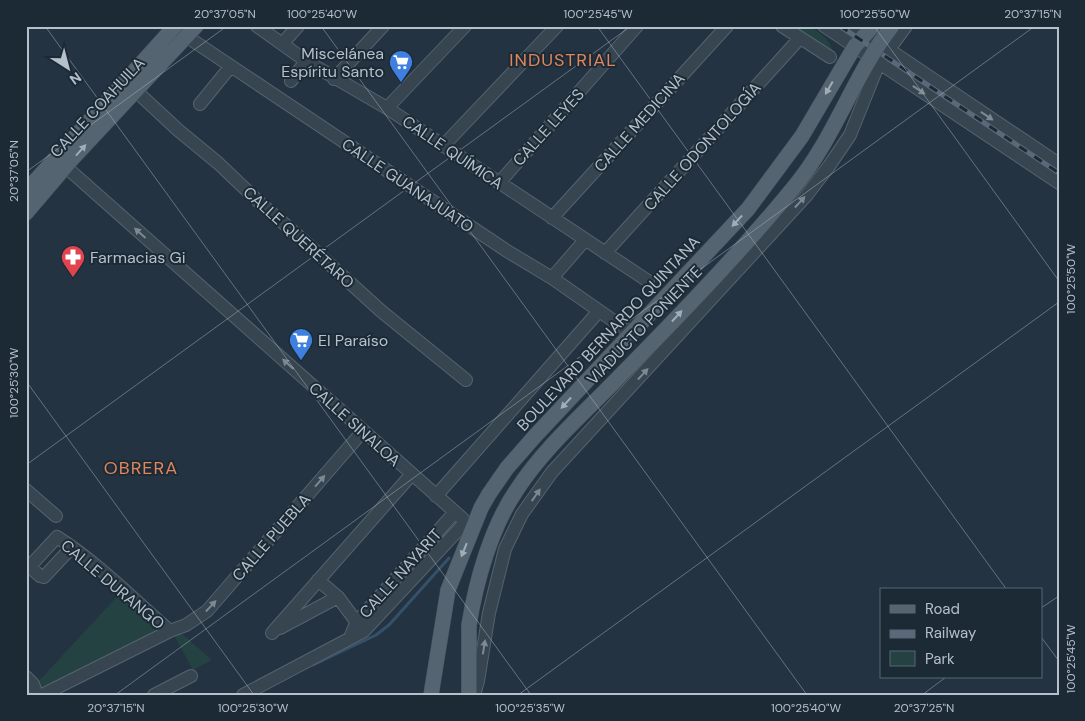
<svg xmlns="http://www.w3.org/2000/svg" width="1085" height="721" viewBox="0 0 1085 721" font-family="'DM Sans',sans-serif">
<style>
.green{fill:#254243}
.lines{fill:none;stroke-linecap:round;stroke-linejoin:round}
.stream{stroke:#35516a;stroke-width:3}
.minor-casing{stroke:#55636f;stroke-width:14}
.major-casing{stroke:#414e5a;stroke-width:16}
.minor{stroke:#374551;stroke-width:12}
.major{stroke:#556471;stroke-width:15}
.rail-casing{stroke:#596979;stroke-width:5}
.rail{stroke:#1c2a36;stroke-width:3;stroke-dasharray:9;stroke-linecap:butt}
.major-bridge-casing{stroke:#414e5a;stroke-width:16;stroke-linecap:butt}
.major-bridge{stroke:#556471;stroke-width:15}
.oneway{fill:#a1aeba}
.oneway2{fill:#7c8995}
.ticks{fill:none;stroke:#b4c0cc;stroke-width:1;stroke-opacity:0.45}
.labels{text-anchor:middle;stroke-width:4;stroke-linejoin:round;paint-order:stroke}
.poi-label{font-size:16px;fill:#b4c0cc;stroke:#1c2a36;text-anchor:start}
.street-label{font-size:16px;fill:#b4c0cc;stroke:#1c2a36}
.neighbourhood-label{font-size:18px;letter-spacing:1px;fill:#df865c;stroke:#1c2a36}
.neatline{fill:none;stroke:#b4c0cc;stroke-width:2}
.ticks-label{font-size:12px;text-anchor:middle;fill:#b4c0cc}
</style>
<rect width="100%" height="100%" fill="#233342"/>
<path class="green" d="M793 26C797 26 802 26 806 26 816 28 833 42 832 52Z
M123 590 166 628 45 690 38 682Z
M181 633 212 660 193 670 174 635Z"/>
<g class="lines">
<path class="stream" d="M313 665 376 635 389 625 449 558"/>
<g class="minor-casing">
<path id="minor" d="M257 26 306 61 387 108 648 281
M782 26 830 57
M824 26 1059 183
M854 26 1059 164
M186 36 507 251 552 278 631 333
M282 44 298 26
M334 79 383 26
M291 81 306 61
M136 91 178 130 218 163 259 202 303 240 381 311 466 380
M200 104 231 66
M387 108 465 26
M443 146 557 26
M66 167 463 519 462 526 364 631 243 695
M499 183 637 26
M552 218 727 26
M605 253 800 38
M552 278 585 240
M26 490 56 516
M436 496 599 311
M72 547 44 577 40 576 31 568V565L57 537C98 563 133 599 170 631
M318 580 338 597 361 628
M280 628 338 597
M272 633 412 474
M350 638 356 623 455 512
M26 677 33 684 37 695
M42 695 170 631 186 625 207 611 363 431
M154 695 191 676
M474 695 478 681 489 613 505 549 522 514 552 472 806 196 829 166 850 135 879 63 906 26"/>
</g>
<g class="major-casing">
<path id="major" d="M26 191 175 26
M26 213 72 159 196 26
M431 695 448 590 481 508 489 494 507 468 535 436 748 209 802 136 855 46 873 26
M469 695V625"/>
</g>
<use href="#minor" class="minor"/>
<use href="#major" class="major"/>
<g class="rail-casing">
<path id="rail" d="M840 26 1059 173"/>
</g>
<use href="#rail" class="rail"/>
<g class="major-bridge-casing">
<path id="major-bridge" d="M469 625C476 581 491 528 516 491 543 449 583 414 617 379 677 318 740 253 794 187 835 138 853 76 892 26"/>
</g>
<use href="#major-bridge" class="major-bridge"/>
</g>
<defs><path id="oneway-solid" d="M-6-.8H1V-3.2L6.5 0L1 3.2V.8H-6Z" transform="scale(1.25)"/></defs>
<g class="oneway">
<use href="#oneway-solid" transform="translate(829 88) rotate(120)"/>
<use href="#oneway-solid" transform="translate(81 150) rotate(-48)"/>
<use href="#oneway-solid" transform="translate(737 221) rotate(133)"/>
<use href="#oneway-solid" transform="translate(677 316) rotate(-47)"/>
<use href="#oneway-solid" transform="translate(566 403) rotate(133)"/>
<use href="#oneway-solid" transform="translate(464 550) rotate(112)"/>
</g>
<g class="oneway2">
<use href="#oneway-solid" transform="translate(919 90) rotate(34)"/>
<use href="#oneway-solid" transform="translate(987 116) rotate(34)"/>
<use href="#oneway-solid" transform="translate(800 202) rotate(-47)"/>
<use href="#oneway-solid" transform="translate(140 233) rotate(-138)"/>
<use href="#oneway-solid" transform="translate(288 364) rotate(-138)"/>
<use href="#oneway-solid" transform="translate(643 374) rotate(-47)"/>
<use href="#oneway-solid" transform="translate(320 481) rotate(-49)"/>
<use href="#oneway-solid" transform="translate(536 495) rotate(-55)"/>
<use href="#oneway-solid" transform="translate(211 606) rotate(-47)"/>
<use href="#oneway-solid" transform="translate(484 647) rotate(-81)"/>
</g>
<path class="ticks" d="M45 26 531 695M321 26 807 695M597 26 1007 590M874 26 1059 281M26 172 227 26M26 381 254 695M26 465 631 26M1041 608 1059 596M1041 637 1059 661M115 695 1035 26M518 695 1059 302M922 695 946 677"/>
<defs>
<g id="supermarket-pin" transform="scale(1.25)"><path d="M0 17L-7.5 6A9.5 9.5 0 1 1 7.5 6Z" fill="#3f7fe0" stroke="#1c2a36"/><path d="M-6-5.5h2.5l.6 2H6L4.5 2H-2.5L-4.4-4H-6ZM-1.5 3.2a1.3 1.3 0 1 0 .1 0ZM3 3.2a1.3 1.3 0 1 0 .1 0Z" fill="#fff"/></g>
<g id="pharmacy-pin" transform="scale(1.25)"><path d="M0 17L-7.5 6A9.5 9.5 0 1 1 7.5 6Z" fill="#e0444e" stroke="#1c2a36"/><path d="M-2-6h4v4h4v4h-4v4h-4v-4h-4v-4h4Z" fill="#fff"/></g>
</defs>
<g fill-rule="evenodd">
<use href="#supermarket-pin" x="401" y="62"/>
<use href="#pharmacy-pin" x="73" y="257"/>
<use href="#supermarket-pin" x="301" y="340"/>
</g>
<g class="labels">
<g class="poi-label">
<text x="384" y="59" text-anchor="end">Miscelánea<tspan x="384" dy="18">Espíritu Santo</tspan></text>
<text x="90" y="263">Farmacias Gi</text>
<text x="318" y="346">El Paraíso</text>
</g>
<g class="street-label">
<text transform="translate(97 107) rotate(-47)" y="6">CALLE COAHUILA</text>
<text transform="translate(639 122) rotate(-48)" y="6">CALLE MEDICINA</text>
<text transform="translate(548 127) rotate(-48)" y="6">CALLE LEYES</text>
<text transform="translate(702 146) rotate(-48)" y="6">CALLE ODONTOLOGÍA</text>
<text transform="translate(453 152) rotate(34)" y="6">CALLE QUÍMICA</text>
<text transform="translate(408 185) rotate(34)" y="6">CALLE GUANAJUATO</text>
<text transform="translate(299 237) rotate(42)" y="6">CALLE QUERÉTARO</text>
<text transform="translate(644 325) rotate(-46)" y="6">VIADUCTO PONIENTE</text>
<text transform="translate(608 333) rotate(-47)" y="6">BOULEVARD BERNARDO QUINTANA</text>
<text transform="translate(355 424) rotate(42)" y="6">CALLE SINALOA</text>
<text transform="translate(271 537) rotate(-49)" y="6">CALLE PUEBLA</text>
<text transform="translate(400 573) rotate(-48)" y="6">CALLE NAYARIT</text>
<text transform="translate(113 584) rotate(40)" y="6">CALLE DURANGO</text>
</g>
<g class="neighbourhood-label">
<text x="563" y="66">INDUSTRIAL</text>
<text x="141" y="474">OBRERA</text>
</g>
</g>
<rect width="1085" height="721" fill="none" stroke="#1c2a36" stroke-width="55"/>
<rect x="880" y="588" width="162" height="90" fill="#1c2a36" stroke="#596672"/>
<rect x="890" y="605" width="25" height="8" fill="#556471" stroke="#596672"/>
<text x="925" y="614" font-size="15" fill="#b4c0cc">Road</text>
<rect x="890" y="630" width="25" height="8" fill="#596979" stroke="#596672"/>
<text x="925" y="638" font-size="15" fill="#b4c0cc">Railway</text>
<rect x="890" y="651" width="25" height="15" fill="#254243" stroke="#596672"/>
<text x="925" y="664" font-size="15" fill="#b4c0cc">Park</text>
<g transform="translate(68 68) rotate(144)" stroke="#1c2a36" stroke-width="4" paint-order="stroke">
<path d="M0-4L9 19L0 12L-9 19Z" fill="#b4c0cc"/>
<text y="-8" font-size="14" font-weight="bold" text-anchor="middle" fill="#b4c0cc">N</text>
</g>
<rect x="28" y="28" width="1030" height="666" class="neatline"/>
<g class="ticks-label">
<text x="225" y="18">20°37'05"N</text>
<text x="322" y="18">100°25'40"W</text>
<text x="598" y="18">100°25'45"W</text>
<text x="875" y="18">100°25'50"W</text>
<text x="1033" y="18">20°37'15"N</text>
<text transform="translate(14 171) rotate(-90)" y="4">20°37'05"N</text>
<text transform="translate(1071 279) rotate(-90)" y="4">100°25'50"W</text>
<text transform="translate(14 383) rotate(-90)" y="4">100°25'30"W</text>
<text transform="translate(1071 659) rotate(-90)" y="4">100°25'45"W</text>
<text x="116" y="712">20°37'15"N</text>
<text x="253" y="712">100°25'30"W</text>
<text x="530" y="712">100°25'35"W</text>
<text x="806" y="712">100°25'40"W</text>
<text x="924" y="712">20°37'25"N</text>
</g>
</svg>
